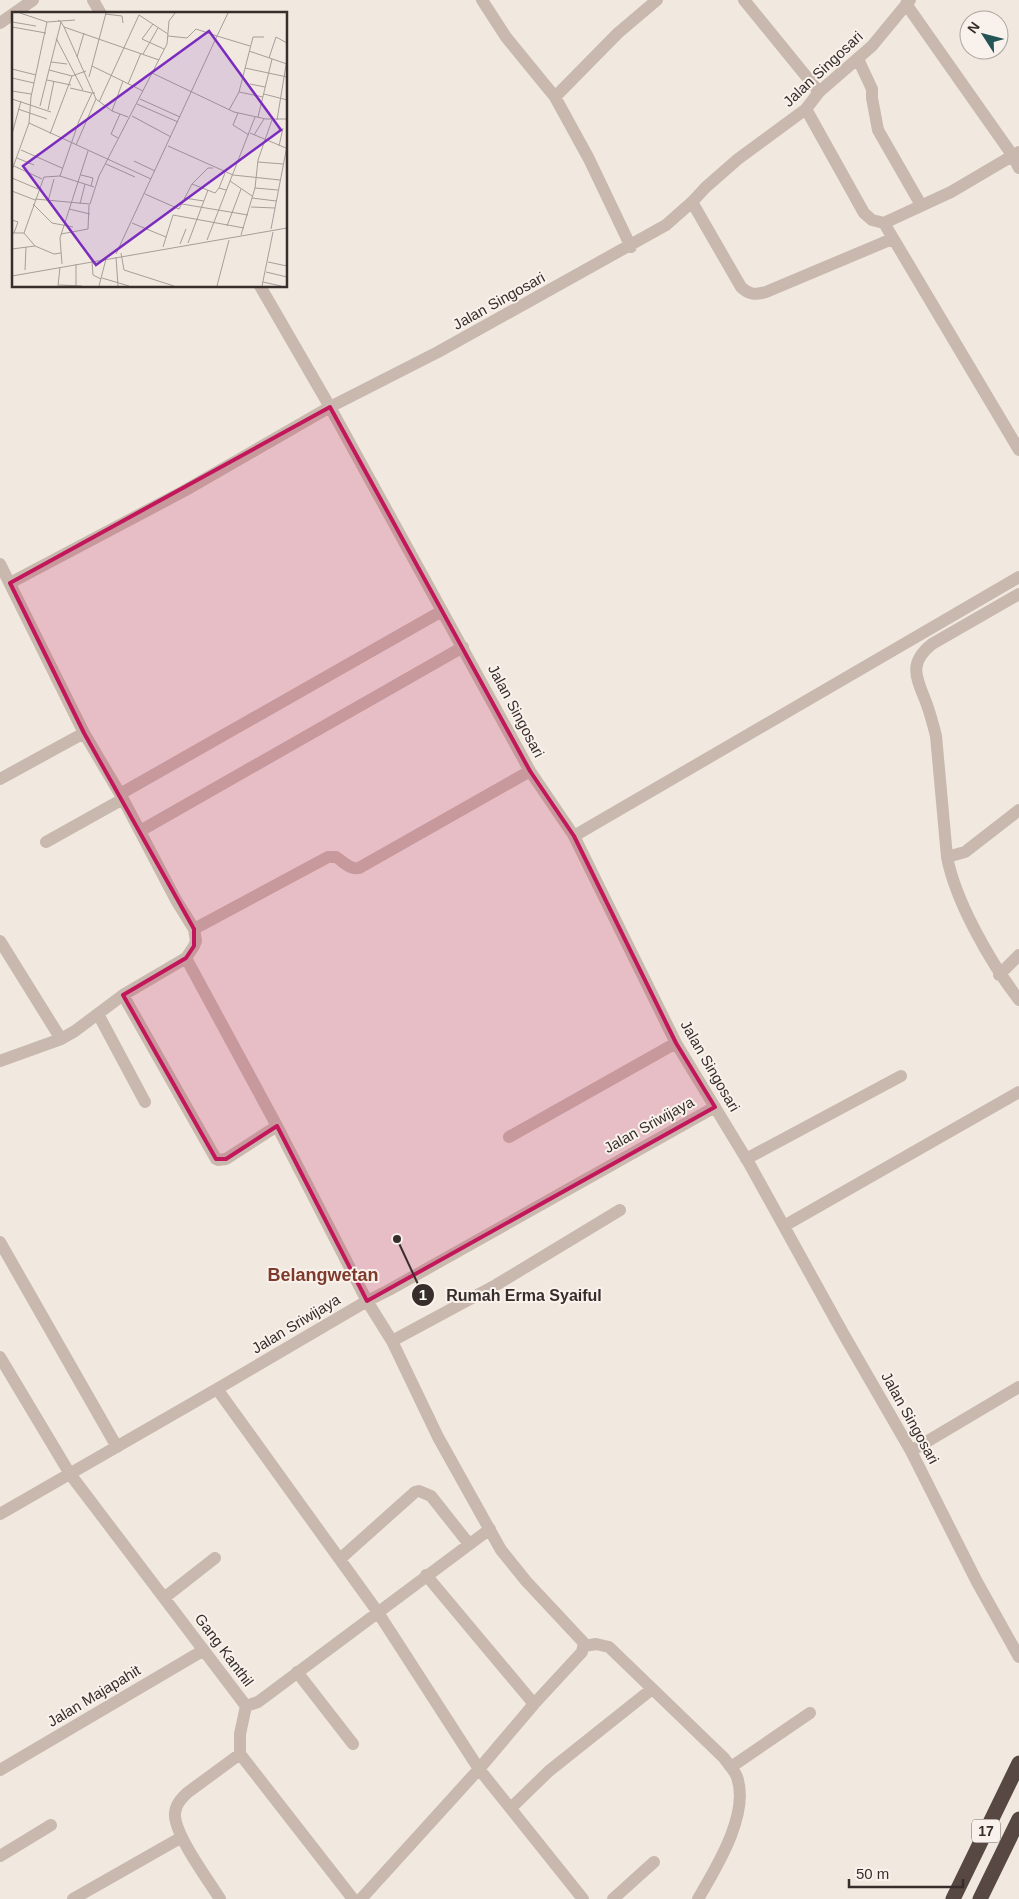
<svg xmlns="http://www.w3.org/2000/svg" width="1019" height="1899" viewBox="0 0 1019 1899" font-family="Arial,sans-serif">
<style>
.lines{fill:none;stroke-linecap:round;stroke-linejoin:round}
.minor{stroke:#c8b8ad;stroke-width:12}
.highway{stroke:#574843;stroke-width:15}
.marked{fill:#c2185b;fill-opacity:0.2;stroke:#c2185b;stroke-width:4;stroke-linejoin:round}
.labels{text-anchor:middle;stroke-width:4;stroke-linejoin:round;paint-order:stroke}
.shield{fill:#f9f2ec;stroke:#716965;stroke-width:1}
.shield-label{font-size:14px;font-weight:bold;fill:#372e2b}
.street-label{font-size:15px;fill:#372e2b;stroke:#f9f2ec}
.quarter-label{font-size:18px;font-weight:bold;fill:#7e3b2c;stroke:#f9f2ec}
.inset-road{fill:none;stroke:#a79e98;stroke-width:1}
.view{fill:#7b2cbf;fill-opacity:0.15;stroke:#7b2cbf;stroke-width:2.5}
.inset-edge{fill:none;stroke:#372e2b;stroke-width:2.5}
.leader{fill:none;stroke:#372e2b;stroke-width:2}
.callout-dot{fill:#372e2b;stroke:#f9f2ec;stroke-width:2}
.mark-label{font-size:15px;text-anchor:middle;font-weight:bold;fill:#fff}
.callout-label{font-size:16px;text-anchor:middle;font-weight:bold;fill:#372e2b;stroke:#f9f2ec;stroke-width:4;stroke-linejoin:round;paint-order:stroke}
</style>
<rect width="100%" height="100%" fill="#f1e8e0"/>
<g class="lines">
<path class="minor" d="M93 0 101 14
M482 0 506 37 555 97 589 159 631 247
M744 0 819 92
M906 4 1013 156 1019 168
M0 23 33 0
M858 59 872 89V98L878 130 921 205
M555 97 618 33 657 0
M806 109 864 213 872 220 884 223 1019 450
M692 202 741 287C749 295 756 295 766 292L892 239
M884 223 951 192 1019 152
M260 286 330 407 530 771 574 836 676 1043 750 1165 844 1335 911 1451 977 1582 1019 1657
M0 564 84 733 123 799 176 900 194 929 196 941 194 946 186 958 277 1126 367 1301 392 1341 438 1437 501 1550 526 1581 584 1643 582 1652 534 1704 479 1769 361 1899
M10 583 184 491 330 407 438 352 666 225 692 202 706 187 738 159 806 109 819 92 872 46 910 0
M0 779 84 733
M120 794 442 611
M1019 810 965 852 947 857C956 903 991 963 1019 1000
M140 831 463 647
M574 836 1019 577
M46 842 123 799
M947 857 936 736C933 724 930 713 926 702 916 677 908 663 932 644L1019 594
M194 929 328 857H336C344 862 350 870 359 868L530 771
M0 941 61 1039
M999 975 1019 955
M123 995 216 1159 218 1160 226 1159 277 1126
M98 1014 145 1102
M0 1061 61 1039 75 1031 123 995 186 958
M509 1137 676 1043
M746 1159 901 1076
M784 1226 1019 1092
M0 1242 117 1447
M392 1341 496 1285 620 1210
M0 1357 70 1474 246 1706 240 1734V1754
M217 1389 377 1611 479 1769 583 1899
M911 1451 1019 1387
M0 1514 217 1389 367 1301 389 1290 715 1107
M340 1559 415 1492 419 1491 431 1496 469 1544
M426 1575 534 1704
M164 1598 215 1558
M584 1646 596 1644 609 1647 724 1758C728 1764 735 1771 737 1777 750 1814 716 1868 698 1899
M297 1672 353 1744
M246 1706 258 1702 490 1529
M240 1754 353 1899
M731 1767 810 1713
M0 1770 204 1650
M512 1807 549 1771 652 1689
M0 1856 51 1825
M73 1899 182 1837
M220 1899C209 1881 173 1833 175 1813 176 1804 181 1799 187 1793L240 1754
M613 1899 654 1862"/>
<path class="highway" d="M953 1899 1019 1763
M980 1899 1019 1819"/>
</g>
<path class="marked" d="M330 407 530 771 574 836 676 1043 715 1107 367 1301 277 1126 226 1159H216L123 995 186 958 194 946V929L84 733 10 583Z"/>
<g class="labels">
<rect class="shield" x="972" y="1819.5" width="28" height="23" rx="4"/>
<g class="shield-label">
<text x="986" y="1836">17</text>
</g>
<g class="street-label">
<text transform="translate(823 69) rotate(-43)" y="5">Jalan Singosari</text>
<text transform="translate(499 301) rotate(-29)" y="5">Jalan Singosari</text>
<text transform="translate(516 711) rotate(62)" y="5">Jalan Singosari</text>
<text transform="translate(710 1066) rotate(60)" y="5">Jalan Singosari</text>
<text transform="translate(649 1125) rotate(-29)" y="5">Jalan Sriwijaya</text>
<text transform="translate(296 1324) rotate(-31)" y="5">Jalan Sriwijaya</text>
<text transform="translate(910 1418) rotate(61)" y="5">Jalan Singosari</text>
<text transform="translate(224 1650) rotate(53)" y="5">Gang Kanthil</text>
<text transform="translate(94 1696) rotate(-31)" y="5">Jalan Majapahit</text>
</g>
<g class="quarter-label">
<text x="323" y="1281">Belangwetan</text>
</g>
</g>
<g transform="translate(12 12)">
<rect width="275" height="275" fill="#f1e8e0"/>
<path class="inset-road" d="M8 1 35 10 63 8M93 2 110 4 111 11M0 10 24 14M49 10 52 15 147 48M141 12 130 27 152 37M0 15 34 21M52 15 84 87 100 99 116 105M156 24 175 26 184 17 205 24 216 1M44 26 71 78M237 39 275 52M131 42 146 16M65 45 72 21M257 46 264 25 275 31M39 50 55 52M80 54 131 79M233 56 275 65M0 57 24 63M37 58 60 64M140 61 222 100 254 107H275M77 65 94 1M0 66 22 71M35 68 59 73M116 72 129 41M238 72 253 75M58 76 80 81M0 79 19 82M227 80 251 85M252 82 275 88M0 87 39 100M128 87 168 105M87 90 127 3 156 22M125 92 166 110M28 94 49 10 46 8M6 97 35 107M36 98 42 69M217 98 227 80 241 25H252M100 99 111 69M226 101 221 113 237 123M120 104 159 125M246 105 260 47M265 108 275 47M17 111 139 167M238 121 274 136M0 122 9 89M38 122 60 64 74 59M242 123 252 107M106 126 99 122 108 102M64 133 84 87M156 134 221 163 268 168M267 134 271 116M9 138 50 156M5 146 22 153M122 149 143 159M246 150 271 152M94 152 123 165M2 154 30 167M0 158 17 111 19 85 35 10M69 163 81 166 79 174M48 164 82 175M0 166 26 177M218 169 240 184M180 172 196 156H201M207 176 213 161M243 176 266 178M0 179 23 188M133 182 167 197 180 172 203 181 207 176 214 178M172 186 192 189M240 186 264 189M23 187 78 192 87 164 155 32 157 9 163 1M36 189 42 167M21 192 40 211 61 215M68 192 73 172M170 192 236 203M239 195 263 196M57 197 78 202M0 208 6 210 2 221M120 211 154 225M215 214 229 177M259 217 275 134M0 221H12L32 165 48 164 67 109 80 81H83M12 221 23 234 42 242 49 241M49 222 76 217 77 193M229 223 243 176 246 148 260 108M195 228 243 105M176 231 196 178M168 232 174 217M151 235 161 203 232 216M0 237 23 234M109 241 112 258 162 274M104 242 205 24 238 34M104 245 106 274M80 249 81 263 89 267M256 250 275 254M50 252 48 226 76 139M64 252V274M13 258 14 235M254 260 275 265M0 264 275 216M90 266 117 274M251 270 269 274M47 273 70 274M46 274 48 255M87 274 94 247M205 274 217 228M250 274 261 220"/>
<path class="view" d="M197 19 269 118 84 253 11 154Z"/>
<rect width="275" height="275" class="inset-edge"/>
</g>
<path class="leader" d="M397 1239L423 1295"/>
<g class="callout-dot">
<circle cx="397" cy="1239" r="5"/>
<circle cx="423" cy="1295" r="12"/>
</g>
<g class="mark-label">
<text x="423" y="1300">1</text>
</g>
<g class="callout-label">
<text x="524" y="1301">Rumah Erma Syaiful</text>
</g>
<g transform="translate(984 35) rotate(306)"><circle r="24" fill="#f9f2ec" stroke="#aba49f"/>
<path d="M0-4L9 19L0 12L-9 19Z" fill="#245455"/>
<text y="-8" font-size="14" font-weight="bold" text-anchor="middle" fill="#372e2b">N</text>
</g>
<path d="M849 1879v8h114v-8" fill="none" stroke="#372e2b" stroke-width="2.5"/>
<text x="856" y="1879" font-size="15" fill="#372e2b" stroke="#f9f2ec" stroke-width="4" paint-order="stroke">50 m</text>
</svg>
